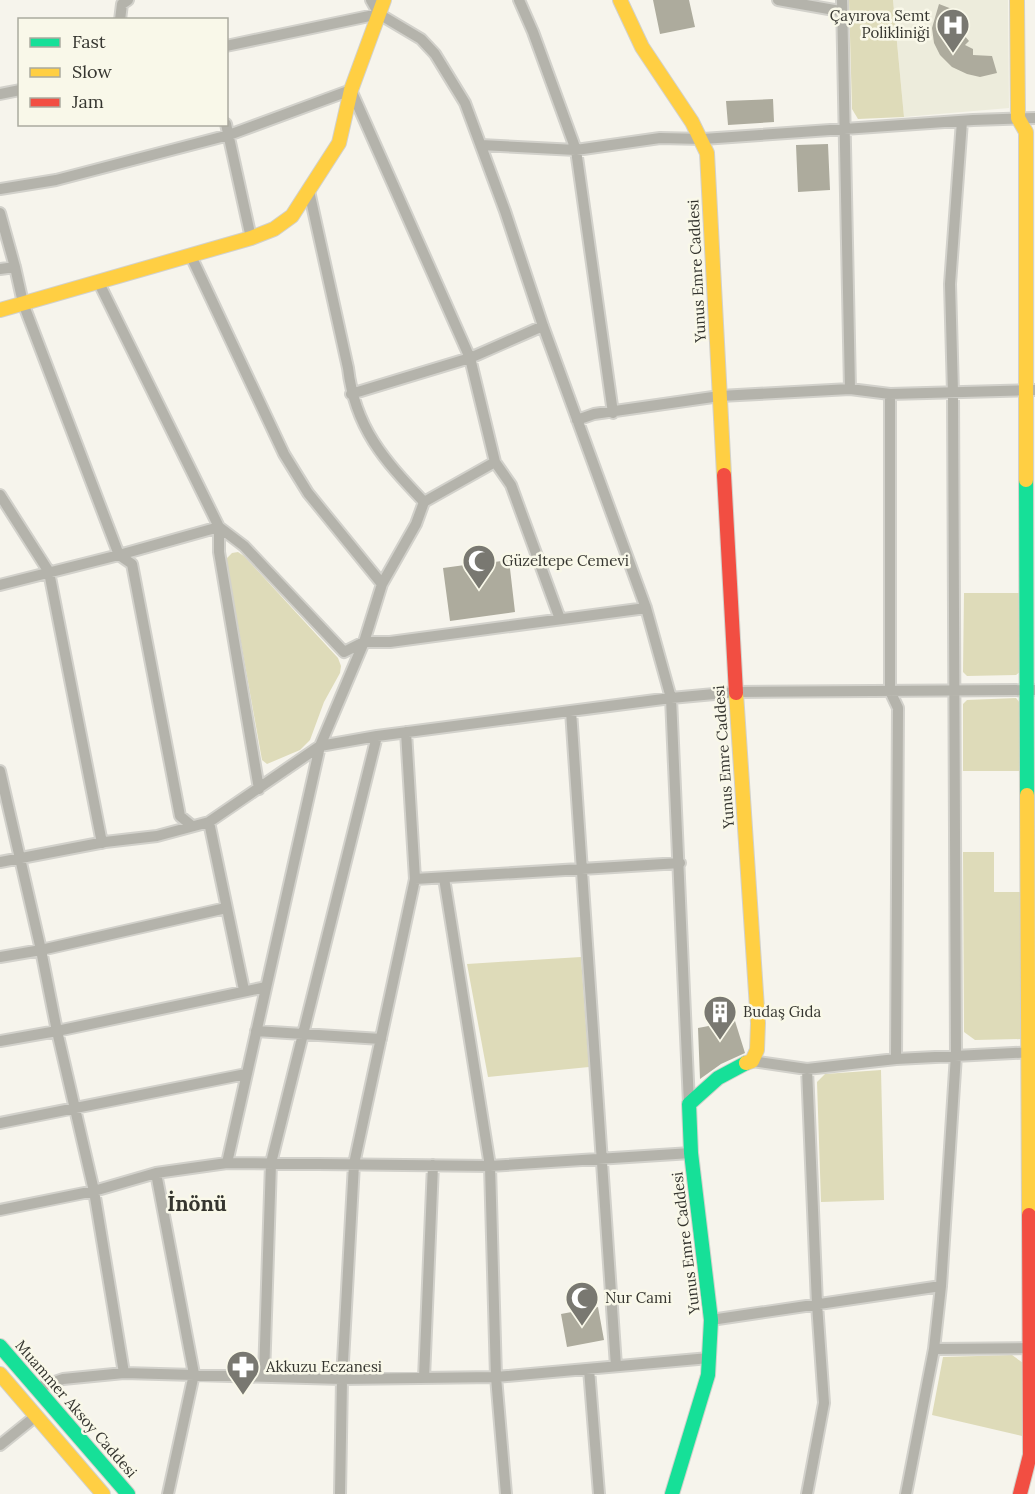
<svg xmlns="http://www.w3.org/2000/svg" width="1035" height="1494" viewBox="0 0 1035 1494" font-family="Lora,serif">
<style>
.built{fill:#edecdc}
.green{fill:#dedbb9}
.building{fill:#adab9d}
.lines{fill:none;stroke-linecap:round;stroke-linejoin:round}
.street-casing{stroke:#d2d1cb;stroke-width:14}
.fast-casing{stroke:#d2d1cb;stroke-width:16}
.slow-casing{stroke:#d2d1cb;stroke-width:16}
.jam-casing{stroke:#d2d1cb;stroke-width:16}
.street{stroke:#b4b3ab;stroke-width:10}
.fast{stroke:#16e098;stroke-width:14}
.slow{stroke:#ffcf43;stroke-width:14}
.jam{stroke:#f24e42;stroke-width:14}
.labels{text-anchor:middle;stroke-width:5;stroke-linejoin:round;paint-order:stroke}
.poi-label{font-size:15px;fill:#35352f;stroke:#f9f8e9;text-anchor:start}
.street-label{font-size:15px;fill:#35352f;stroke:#f9f8e9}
.district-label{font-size:21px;font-weight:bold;fill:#35352f;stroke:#f9f8e9}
</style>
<rect width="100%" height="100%" fill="#f6f4ec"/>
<path class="built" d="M893 0H1008L1009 108 904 117Z"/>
<path class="green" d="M849 0H893L904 117 858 119 852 109Z
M238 552 244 556 338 658 341 666 340 673 324 702 310 740 300 750 267 764 262 760 226 559 232 553Z
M964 593H1020L1021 671 1016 675 967 676 963 672Z
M1016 698 1020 703 1021 771H963V704L967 700Z
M963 852H994V892H1021L1022 1039 975 1040 964 1032Z
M581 957 589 1067 488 1077 467 964Z
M881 1070 884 1200 821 1202 817 1082 825 1074Z
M1012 1355 1023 1363 1022 1436 932 1415 943 1357Z"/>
<path class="building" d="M653 0H689L695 27 660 34Z
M939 4 952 9 947 32 956 29 960 36 963 34 969 41 965 45 973 49V55L992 56 997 73 980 77 967 74 952 67 940 55 934 43 932 28Z
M773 99 774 122 728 125 726 101Z
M828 144 830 190 798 192 796 145Z
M475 555 482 557 487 563 509 560 515 612 450 621 443 568 465 565 469 558Z
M735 1021 745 1053 721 1064 700 1079 698 1028Z
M598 1307 604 1340 567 1347 561 1314Z"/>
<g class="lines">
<g class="street-casing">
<path id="street" d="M371 0 379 14 421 39 435 54 465 103 505 211 543 326 646 608 671 698 689 1104
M519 0 533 32 576 150 613 413
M778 0 840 11
M842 0 850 389
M120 20 122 4 128 0
M226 46 379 14
M0 94 20 90
M226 124 251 238
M481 145 576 150 660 138 703 139 973 120 1035 118
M0 189 56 180 229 135 351 90 470 358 495 462 511 485 560 619
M309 191 348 368C355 428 384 460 424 502
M0 213 15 267 23 303 119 555 132 564 180 816 192 826
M191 256 284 454 308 493 382 584
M0 269 15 267
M99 283 219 527V552L259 789
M351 394 470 358 543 326
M890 394V691L898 708 896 1059
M577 420 594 414 720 396 850 389 890 394 1035 390
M0 495 49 572 102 843
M0 585 119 555 219 527 244 546 344 652 364 642H390L646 608
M571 711 616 1366
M0 771 41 950 57 1031 94 1191 124 1373
M209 822 244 990
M0 862 105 842 157 836 209 822 320 746 377 736 671 698 736 692 1035 690
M444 878 490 1166 496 1377 506 1494
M415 879 680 863
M0 957 41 950 226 908
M256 1031 381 1039
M0 1041 57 1031 266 987
M752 1061 807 1069 896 1059 1035 1052
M807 1069 817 1304 824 1403 807 1494
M0 1123 246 1074
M227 1163 320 746 364 642 382 584 416 524 424 502 495 462
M156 1173 194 1374 168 1494
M0 1210 94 1191 156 1173 227 1163 490 1166 691 1153
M711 1320 941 1286
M934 1349 1035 1348
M589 1369 599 1494
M264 1376 271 1163 377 736
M424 1378 433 1165
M37 1388 63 1379 124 1373 342 1379 496 1377 709 1358
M0 1445 36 1416
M340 1494 342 1379 354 1164 415 879 406 732
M906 1494 934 1349 941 1286 956 1055 953 393 950 284 962 121"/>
</g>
<g class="fast-casing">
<path id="fast" d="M1026 480 1027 795
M0 1346 128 1494
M672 1494 708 1375 711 1320 691 1153 689 1104 718 1078 746 1063"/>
</g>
<g class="slow-casing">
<path id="slow" d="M620 0 642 47 692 122 707 153 724 475
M1017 0 1018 118 1026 132V480
M0 310 251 238 274 229 292 216 339 143 351 90 384 0
M736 693 758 1023 757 1050 752 1061 746 1063
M1027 795 1029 1215
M0 1374 103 1494"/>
</g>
<g class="jam-casing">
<path id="jam" d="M724 475 736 693
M1020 1494 1030 1455 1029 1215"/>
</g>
<use href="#street" class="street"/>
<use href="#fast" class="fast"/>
<use href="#slow" class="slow"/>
<use href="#jam" class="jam"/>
</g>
<defs>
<g id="hospital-pin" transform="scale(1.725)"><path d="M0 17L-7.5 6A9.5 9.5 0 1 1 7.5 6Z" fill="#797871" stroke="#f9f8e9"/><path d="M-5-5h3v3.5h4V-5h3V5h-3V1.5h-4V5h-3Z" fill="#fff"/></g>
<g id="mosque-pin" transform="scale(1.725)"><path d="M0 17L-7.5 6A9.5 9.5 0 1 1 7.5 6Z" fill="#797871" stroke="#f9f8e9"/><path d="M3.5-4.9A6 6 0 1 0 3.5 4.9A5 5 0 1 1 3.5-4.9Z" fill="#fff"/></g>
<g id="building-pin" transform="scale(1.725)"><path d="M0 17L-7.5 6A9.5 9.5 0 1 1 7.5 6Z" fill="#797871" stroke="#f9f8e9"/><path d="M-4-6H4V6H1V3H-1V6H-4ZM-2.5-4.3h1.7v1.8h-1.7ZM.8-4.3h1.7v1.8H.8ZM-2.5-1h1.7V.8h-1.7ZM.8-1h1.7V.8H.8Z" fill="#fff"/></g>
<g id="pharmacy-pin" transform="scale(1.725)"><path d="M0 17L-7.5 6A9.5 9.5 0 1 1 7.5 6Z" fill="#797871" stroke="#f9f8e9"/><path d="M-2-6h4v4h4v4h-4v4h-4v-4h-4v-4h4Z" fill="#fff"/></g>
</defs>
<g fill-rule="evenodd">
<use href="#hospital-pin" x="953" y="25"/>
<use href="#mosque-pin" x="479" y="561"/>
<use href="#building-pin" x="720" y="1012"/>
<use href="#mosque-pin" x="582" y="1298"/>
<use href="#pharmacy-pin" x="243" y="1367"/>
</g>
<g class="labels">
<g class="poi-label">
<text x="930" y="21" text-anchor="end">Çayırova Semt<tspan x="930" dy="17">Polikliniği</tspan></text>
<text x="502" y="566">Güzeltepe Cemevi</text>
<text x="743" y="1017">Budaş Gıda</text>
<text x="605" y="1303">Nur Cami</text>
<text x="266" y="1372">Akkuzu Eczanesi</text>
</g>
<g class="street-label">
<text transform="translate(697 271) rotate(-93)" y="5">Yunus Emre Caddesi</text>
<text transform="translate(724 757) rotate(-94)" y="5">Yunus Emre Caddesi</text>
<text transform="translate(686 1243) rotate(-97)" y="5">Yunus Emre Caddesi</text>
<text transform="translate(76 1409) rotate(49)" y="5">Muammer Aksoy Caddesi</text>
</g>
<g class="district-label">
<text x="197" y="1211">İnönü</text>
</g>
</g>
<rect x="18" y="18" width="210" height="108" fill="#f9f8e9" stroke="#abaa9f" stroke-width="1.5"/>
<rect x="30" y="38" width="30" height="9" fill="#16e098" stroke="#abaa9f" stroke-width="1.5"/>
<text x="72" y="48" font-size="18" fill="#35352f">Fast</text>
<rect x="30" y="68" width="30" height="9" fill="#ffcf43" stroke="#abaa9f" stroke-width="1.5"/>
<text x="72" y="78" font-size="18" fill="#35352f">Slow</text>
<rect x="30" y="98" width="30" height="9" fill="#f24e42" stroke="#abaa9f" stroke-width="1.5"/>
<text x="72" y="108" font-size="18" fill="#35352f">Jam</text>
</svg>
